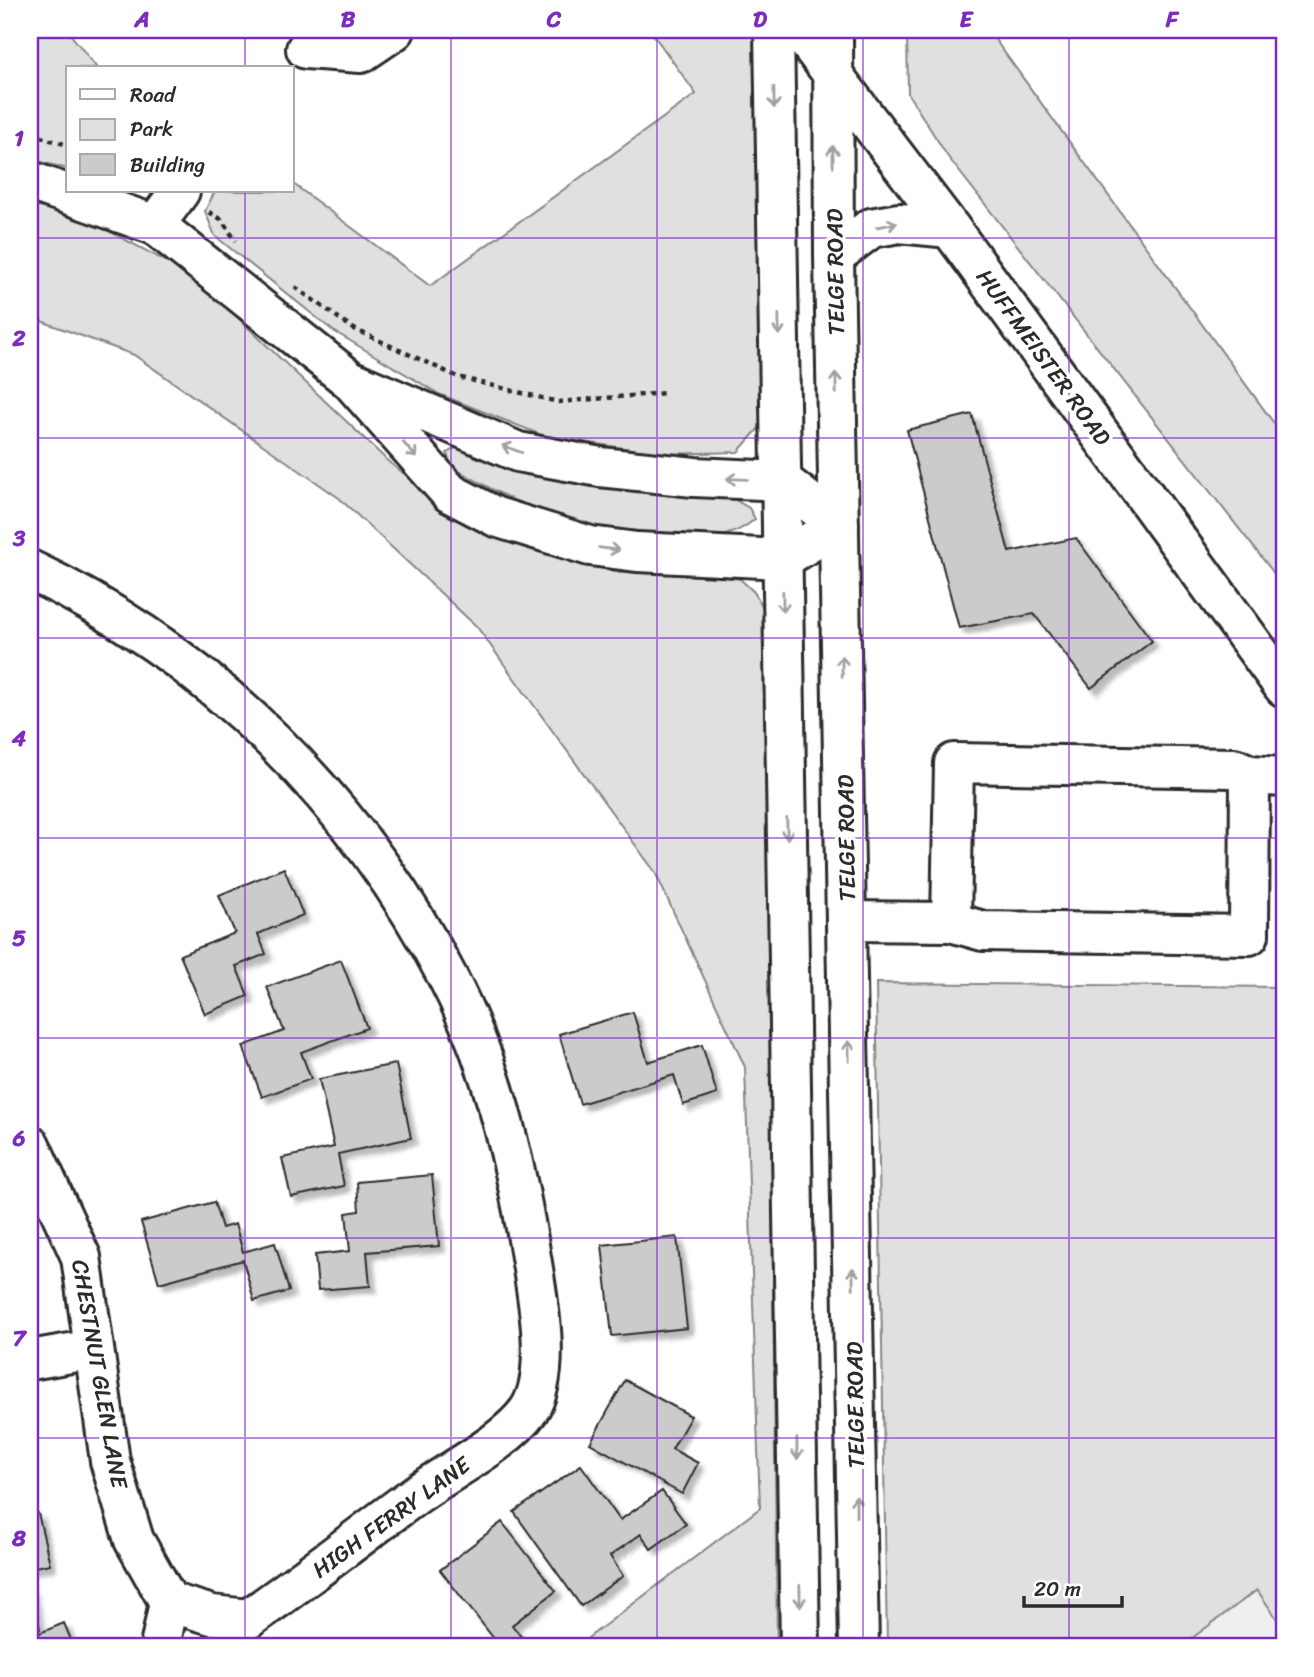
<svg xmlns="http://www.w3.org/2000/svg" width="1314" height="1677" viewBox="0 0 1314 1677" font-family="Sriracha,sans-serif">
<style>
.built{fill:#efefef}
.green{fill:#e0e0e0;stroke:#868686;stroke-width:2}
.building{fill:#cbcbcb;stroke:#2b2b2b;stroke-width:2;filter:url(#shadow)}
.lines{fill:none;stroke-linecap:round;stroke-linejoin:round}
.minor-casing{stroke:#2b2b2b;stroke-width:44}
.major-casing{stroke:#2b2b2b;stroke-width:44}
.path{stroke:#2b2b2b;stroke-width:4.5;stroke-dasharray:5 5;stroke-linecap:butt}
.minor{stroke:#fff;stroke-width:38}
.major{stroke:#fff;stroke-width:38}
.oneway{stroke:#a0a0a0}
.grid{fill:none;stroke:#7b2cbf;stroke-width:2;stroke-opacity:0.55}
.labels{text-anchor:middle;stroke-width:7;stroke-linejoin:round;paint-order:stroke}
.street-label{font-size:23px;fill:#2b2b2b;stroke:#fff}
.neatline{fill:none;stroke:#7b2cbf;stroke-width:2.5}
.grid-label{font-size:23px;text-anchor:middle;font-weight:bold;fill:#7b2cbf}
</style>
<defs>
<filter id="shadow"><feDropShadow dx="6" dy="6" stdDeviation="2" flood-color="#0004"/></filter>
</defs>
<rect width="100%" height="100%" fill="#fff"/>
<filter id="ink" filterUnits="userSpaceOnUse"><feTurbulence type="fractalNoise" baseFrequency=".0143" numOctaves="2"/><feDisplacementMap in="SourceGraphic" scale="14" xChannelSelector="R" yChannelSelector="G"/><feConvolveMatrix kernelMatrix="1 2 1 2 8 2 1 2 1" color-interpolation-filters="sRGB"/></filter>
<g filter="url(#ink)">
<path class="built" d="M1257 1590 1284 1629V1647H1180Z"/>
<path class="green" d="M30 30H67L97 68H68V169L30 159Z
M650 30H757L758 34 760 427 738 452 663 454 544 436 439 394 332 330 215 236 205 211 215 191H292V183L430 286 696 94Z
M907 30H988L1284 437V586L948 157 908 94Z
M30 205 84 218 194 276 391 464 442 502 522 545 614 572 702 574 740 579 754 592 766 613 777 1647H576L760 1508 745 1067 655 872 477 627 339 498 134 355 30 317Z
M461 445 507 464 573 482 683 496 730 497 749 508 755 519C703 565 580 528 523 504 498 494 475 479 451 467L447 453Z
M876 983 1284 987V1629L1257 1590 1180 1647H887Z"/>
<path class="building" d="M972 414 1009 552 1076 538 1152 641 1091 688 1034 614 959 628 907 430Z
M284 868 303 915 258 934 266 954 236 966 248 996 205 1014 180 955 235 933 219 895Z
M341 960 367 1028 301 1052 311 1079 262 1097 243 1046 284 1031 267 987Z
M633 1012 648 1062 702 1045 717 1094 683 1105 674 1075 580 1104 559 1034Z
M396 1064 411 1138 338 1154 344 1186 291 1197 282 1158 334 1147 319 1079Z
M432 1175 439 1246 367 1252 370 1286 318 1290 315 1255 350 1251 346 1213 359 1211 357 1182Z
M214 1202 222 1228 235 1224 243 1252 275 1243 289 1291 254 1301 243 1260 159 1283 141 1222Z
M677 1237 687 1328 612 1336 602 1245Z
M625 1380 691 1416 672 1449 698 1463 682 1494 590 1443Z
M581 1465 620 1520 662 1491 686 1524 651 1549 641 1534 610 1556 623 1576 581 1606 514 1512Z
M38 1513 50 1564 30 1568V1515Z
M502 1522 556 1591 512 1625 529 1647H486L495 1640 440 1570Z
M30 1585 40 1629 30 1632Z
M64 1623 74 1647H30V1637Z"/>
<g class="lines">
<g class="minor-casing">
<path id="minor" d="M799 30 950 228 1284 687
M306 49 361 53 395 30
M30 181 155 225 350 380 450 493 496 517 590 546 637 552 782 559 839 525 782 481 694 477 600 467 518 452 350 380
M155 225 180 191
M30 570C210 655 357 802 448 978 491 1060 514 1154 529 1245 536 1289 554 1371 529 1410 507 1442 449 1471 417 1494 361 1535 306 1579 248 1619L212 1615 169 1602 134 1540 110 1461 81 1257 30 1145
M847 921 951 922 954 763 1234 768 1250 775 1284 777
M951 922 983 931 1249 935 1250 775
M30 1360 94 1349
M160 1647 169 1602"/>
</g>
<g class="major-casing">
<path id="major" d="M774 30 800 1647
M833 30 834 256 859 1647
M834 256 871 228 899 223 950 228"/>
</g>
<path class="path" d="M30 134 68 145
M209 212 221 219 236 241
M295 287 354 329 458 377 558 402 666 393"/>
<use href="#minor" class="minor"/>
<use href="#major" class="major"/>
</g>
<defs><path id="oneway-shaft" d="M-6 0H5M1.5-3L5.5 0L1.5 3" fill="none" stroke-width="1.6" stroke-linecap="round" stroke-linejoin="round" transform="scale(1.75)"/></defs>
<g class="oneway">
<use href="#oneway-shaft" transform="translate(774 98) rotate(89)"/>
<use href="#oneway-shaft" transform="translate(833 156) rotate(-91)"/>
<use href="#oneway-shaft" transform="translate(887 225) rotate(-11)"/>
<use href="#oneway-shaft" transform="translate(779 325) rotate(89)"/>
<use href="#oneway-shaft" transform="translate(836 383) rotate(-91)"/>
<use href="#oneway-shaft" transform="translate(512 449) rotate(-160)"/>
<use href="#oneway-shaft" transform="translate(410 450) rotate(48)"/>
<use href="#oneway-shaft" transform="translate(737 479) rotate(-178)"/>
<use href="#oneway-shaft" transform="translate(609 549) rotate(8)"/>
<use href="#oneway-shaft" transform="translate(783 602) rotate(89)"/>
<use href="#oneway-shaft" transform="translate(842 666) rotate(-91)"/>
<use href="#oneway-shaft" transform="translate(787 829) rotate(89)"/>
<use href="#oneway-shaft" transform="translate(849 1051) rotate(-91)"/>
<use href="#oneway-shaft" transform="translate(853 1278) rotate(-91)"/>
<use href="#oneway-shaft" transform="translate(797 1449) rotate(89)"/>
<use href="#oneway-shaft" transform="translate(856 1506) rotate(-91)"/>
<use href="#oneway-shaft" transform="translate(800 1596) rotate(89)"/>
</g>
</g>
<path class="grid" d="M245 30V68M451 30V1647M657 30V1647M863 30V1647M1069 30V1647M245 191V1647M30 238H1284M30 438H1284M30 638H1284M30 838H1284M30 1038H1284M30 1238H1284M30 1438H1284"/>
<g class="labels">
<g class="street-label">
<text transform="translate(835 272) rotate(-91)" y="8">TELGE ROAD</text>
<text transform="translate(1044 357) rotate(54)" y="8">HUFFMEISTER ROAD</text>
<text transform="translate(846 838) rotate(-91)" y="8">TELGE ROAD</text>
<text transform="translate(100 1374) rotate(80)" y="8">CHESTNUT GLEN LANE</text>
<text transform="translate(855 1405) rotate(-91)" y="8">TELGE ROAD</text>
<text transform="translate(391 1517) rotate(-36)" y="8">HIGH FERRY LANE</text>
</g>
</g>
<rect width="1314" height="1677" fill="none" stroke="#fff" stroke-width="77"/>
<rect x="66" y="66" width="228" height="126" fill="#ffffff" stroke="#aaaaaa" stroke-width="2"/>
<rect x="80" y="89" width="35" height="10" fill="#ffffff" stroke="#aaaaaa" stroke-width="2"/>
<text x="130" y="102" font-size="21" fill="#2b2b2b">Road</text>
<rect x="80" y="119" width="35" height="21" fill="#e0e0e0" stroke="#aaaaaa" stroke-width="2"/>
<text x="130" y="136" font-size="21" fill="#2b2b2b">Park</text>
<rect x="80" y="154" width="35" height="21" fill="#cbcbcb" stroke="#aaaaaa" stroke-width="2"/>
<text x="130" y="172" font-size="21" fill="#2b2b2b">Building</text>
<path d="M1024 1596v10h98v-10" fill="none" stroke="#2b2b2b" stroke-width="3.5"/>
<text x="1034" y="1596" font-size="21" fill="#2b2b2b" stroke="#ffffff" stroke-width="5" paint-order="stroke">20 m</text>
<rect x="38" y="38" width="1238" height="1600" class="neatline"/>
<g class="grid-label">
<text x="142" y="27">A</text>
<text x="348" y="27">B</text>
<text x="554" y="27">C</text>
<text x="760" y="27">D</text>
<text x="966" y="27">E</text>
<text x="1172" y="27">F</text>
<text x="19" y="146">1</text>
<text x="19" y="346">2</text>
<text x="19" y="546">3</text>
<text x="19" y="746">4</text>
<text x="19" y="946">5</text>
<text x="19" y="1146">6</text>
<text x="19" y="1346">7</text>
<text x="19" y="1546">8</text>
</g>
</svg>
